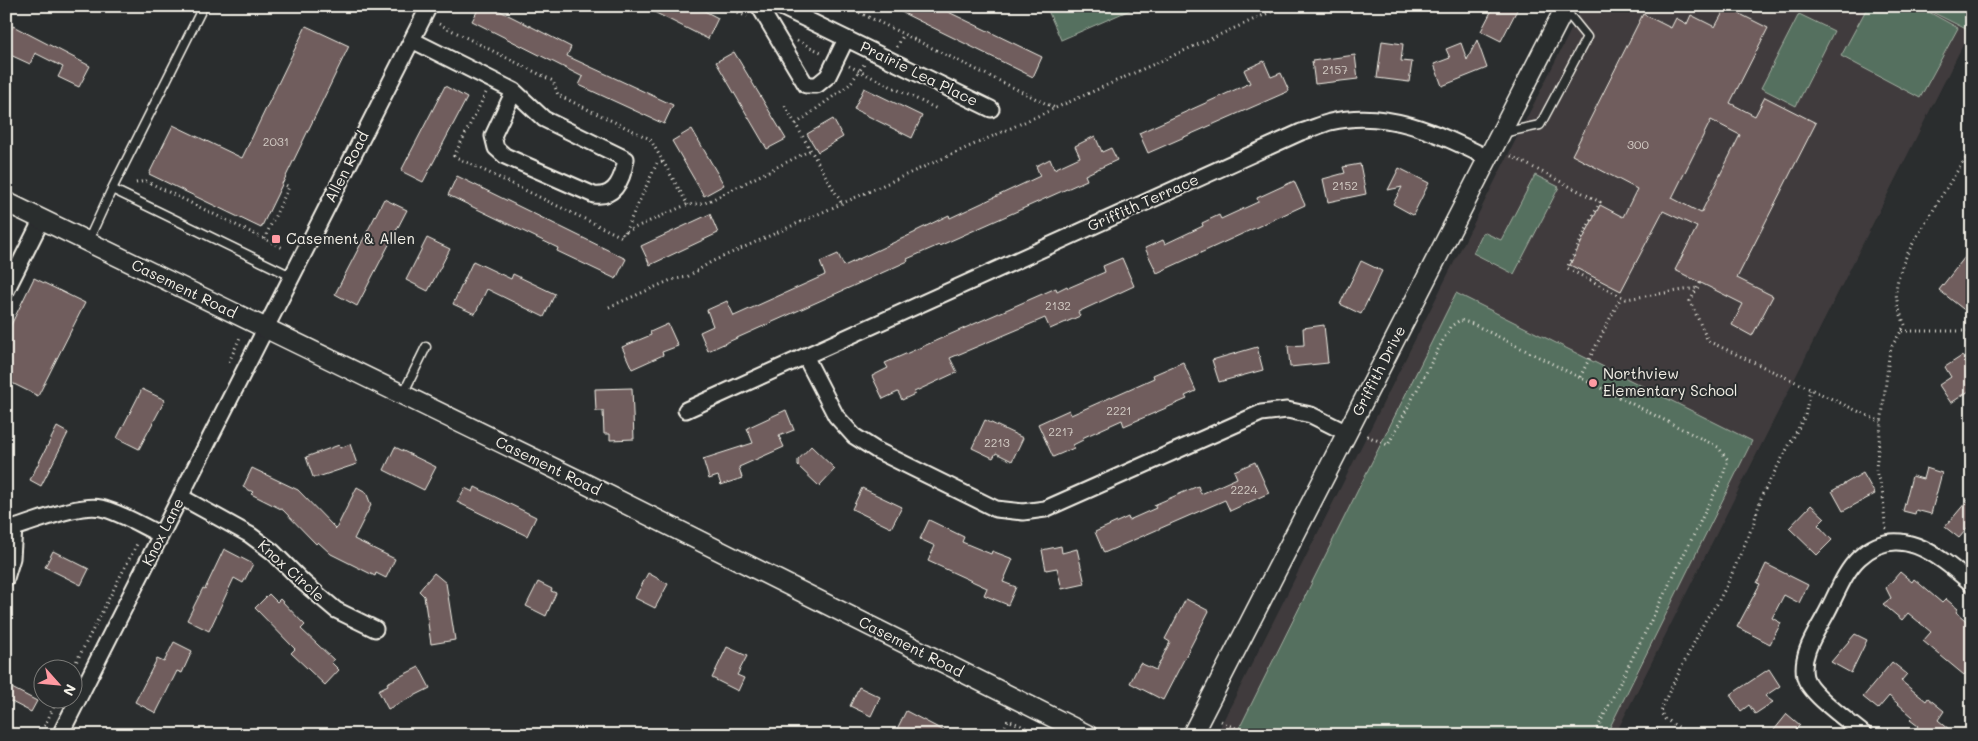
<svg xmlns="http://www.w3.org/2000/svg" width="1978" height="741" viewBox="0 0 1978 741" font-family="Mali,sans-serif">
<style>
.built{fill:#3f3b3c}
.green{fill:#556f5e;stroke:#a4b0a3}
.building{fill:#6f5d5d;stroke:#f4f1e8;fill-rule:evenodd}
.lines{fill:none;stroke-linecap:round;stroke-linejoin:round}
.service-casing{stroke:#f4f1e8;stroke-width:11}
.minor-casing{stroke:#f4f1e8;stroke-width:19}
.tertiary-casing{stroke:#f4f1e8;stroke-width:22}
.path{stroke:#f4f1e8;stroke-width:3;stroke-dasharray:1 4;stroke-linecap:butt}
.service{stroke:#2a2d2e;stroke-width:8}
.minor{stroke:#2a2d2e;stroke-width:15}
.tertiary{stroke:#2a2d2e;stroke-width:19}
.poi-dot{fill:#ff9aa2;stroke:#2a2d2e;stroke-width:2}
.labels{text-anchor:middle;stroke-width:4;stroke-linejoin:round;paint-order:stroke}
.number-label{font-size:12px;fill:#d3ccc5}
.street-label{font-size:15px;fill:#f4f1e8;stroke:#2a2d2e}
.poi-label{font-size:15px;fill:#f4f1e8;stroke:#2a2d2e;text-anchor:start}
</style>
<rect width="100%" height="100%" fill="#2a2d2e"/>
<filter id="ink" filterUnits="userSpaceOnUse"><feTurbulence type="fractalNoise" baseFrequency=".02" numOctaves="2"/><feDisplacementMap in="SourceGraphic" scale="10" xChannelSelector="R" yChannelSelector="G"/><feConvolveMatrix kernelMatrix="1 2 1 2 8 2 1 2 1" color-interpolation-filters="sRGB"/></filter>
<g filter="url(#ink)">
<path class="built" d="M1583 6H1920L1970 31 1615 735H1216Z"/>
<path class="green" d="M1046 6H1139L1061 40Z
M1868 6H1918L1958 28 1920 98 1841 56Z
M1920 6H1972V32Z
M1799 14 1834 31 1796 106 1761 88Z
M1535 175 1559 187 1514 274 1473 253 1483 232 1501 240Z
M1456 293 1752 441 1606 735H1236Z"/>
<path class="building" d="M480 6H490L538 30 571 47 567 56 673 105 664 124 579 85 583 77 472 21Z
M642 6H695L718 18 708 39Z
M889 6H936L1042 57 1033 77Z
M1494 6H1519L1501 41 1481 31Z
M1726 7 1768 28 1730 103 1755 116 1765 97 1816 123 1737 278 1773 296 1752 336 1732 325 1743 304 1675 270 1697 227 1663 211 1621 291 1570 265 1600 205 1623 217 1637 189 1572 155 1643 14 1671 28 1676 18 1687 24 1691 15 1715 27ZM1711 120 1740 135 1701 213 1672 198Z
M13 26 90 66 79 87 58 77 63 67 35 53 30 64 6 53V40Z
M306 26 349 46 261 228 149 174 173 125 242 158Z
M1477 40 1487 68 1442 86 1434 64 1450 58 1446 49 1461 43 1467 60Z
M1382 41 1403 44 1401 61 1412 62 1409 82 1377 78Z
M734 52 786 139 767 149 716 62Z
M1355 55 1358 79 1315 84 1312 61Z
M1264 61 1271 77 1281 73 1289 91 1148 153 1139 133 1250 83 1244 70Z
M445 86 467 98 423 182 401 171Z
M864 88 922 116 912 138 854 109Z
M833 119 843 137 818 152 807 134Z
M692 129 724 185 704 196 672 141Z
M1095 136 1102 152 1111 148 1117 160 1085 175 1087 180 939 246V245L907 259 908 261 853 286 708 351 700 332 713 326 707 310 727 301 734 316 825 275 820 262 838 254 844 266 916 232V231L949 215 950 218 1040 176 1036 166 1050 159 1054 169 1080 157 1075 146Z
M1360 164 1366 194 1328 202 1323 179 1345 173 1343 167Z
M1399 168 1429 183 1413 215 1393 204 1402 187 1388 190Z
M457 176 626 259 616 279 557 251 558 248 448 195Z
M1294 181 1305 205 1157 273 1145 248 1163 240 1165 244 1203 226 1202 223 1219 215 1221 219 1258 202 1257 198Z
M384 199 407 210 357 306 335 294Z
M710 214 718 233 650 265 641 246Z
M427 238 450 249 428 291 406 280Z
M1972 248V279L1967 286 1972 290V316L1939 290Z
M1122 258 1134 286 1078 312 1080 316 1050 329 1045 318 950 358 957 372 914 392 915 394 902 400 898 392 883 399 872 376 888 368 885 363 1056 288 1057 291 1067 286 1068 288 1105 272 1103 266Z
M473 261 511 279 513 274 555 294 544 317 487 289 475 314 453 304Z
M1361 261 1382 271 1361 314 1340 304Z
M34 278 85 303 38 396 6 380V335Z
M668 324 678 346 662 352 663 355 632 369 622 347 651 335 650 332Z
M1324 325 1328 363 1290 367 1288 346 1304 345 1303 328Z
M1257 347 1263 370 1219 382 1212 360Z
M1962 356 1972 371V389L1951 403 1939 385 1951 377 1945 367Z
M1183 362 1196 391 1185 396 1187 399 1124 426 1122 420 1082 438 1083 440 1073 445 1074 448 1053 457 1038 424 1069 410 1071 415 1154 378 1153 375Z
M632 388 634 439 610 440V434H604L603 411H596L595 389Z
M142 389 165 400 139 449 117 438Z
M786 410 794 430 779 436 784 447 739 467 742 478 721 485 718 476 709 479 703 459 753 443 747 428Z
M985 420 1023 438 1012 461 996 453 993 458 972 448Z
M57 427 68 433 41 486 30 480Z
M350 444 357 464 318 477H313L306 457 339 445 340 448Z
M811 446 835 469 819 486 798 466V460Z
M395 447 436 467 424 490 384 470Z
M1255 462 1269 493 1230 511 1225 500 1104 553 1095 532 1128 517 1129 520 1156 508 1154 505 1198 486 1201 494 1237 478 1234 471Z
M252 468 298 490 336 529 357 487 366 492 371 505 354 539 395 559 386 578 376 573 375 576 331 554 318 542 316 544 283 510 251 494 253 492 243 487Z
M1926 468 1942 473 1931 514 1916 510 1915 514 1903 511 1912 476 1923 479Z
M1863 473 1875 494 1843 511 1832 491Z
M475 487 536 517 527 536 457 502 465 488 473 492Z
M862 488 902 507 891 528 852 509Z
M1972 495V523L1959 538 1945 527Z
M1811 505 1825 518 1818 525 1832 540 1817 555 1789 528Z
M929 520 964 537 962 542 991 554 992 551 1013 559 1003 582 1016 587 1008 605 984 595 987 588 928 561 935 546 920 539Z
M1061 546 1062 553 1077 549 1085 584 1062 589 1057 568 1046 570 1042 550Z
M224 549 253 564 243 583 234 578 209 631 187 620 203 588 205 589Z
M53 551 89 569 81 585 45 567Z
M1766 564 1808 585 1799 603 1784 595 1772 618 1781 623 1770 644 1737 627 1760 584 1757 583Z
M1900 572 1912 582 1914 579 1942 603 1946 599 1958 609 1956 612 1972 626V666L1964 675 1923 641 1931 632 1908 613 1902 620 1883 604 1891 598 1886 588Z
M434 573 446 583 455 640 431 644 424 596 419 591Z
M648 573 668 584 655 608 635 598Z
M538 582 552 589 551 591 556 593 546 616 526 606Z
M269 594 277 602 280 599 305 625 301 629 334 660 331 662 339 670 325 685 291 653 295 649 255 608Z
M1186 599 1209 611 1163 700 1130 683 1140 663 1156 670 1170 642 1165 639Z
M1855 634 1867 640 1851 673 1831 662Z
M174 642 192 651 182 673 177 671 156 713 135 702 157 659 164 662Z
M727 647 747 656 737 675 744 678 738 691 712 678Z
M1892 662 1907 674 1901 681 1926 701 1928 698 1944 711 1938 720 1956 735H1924L1916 729 1918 726 1910 720 1913 717 1889 696 1878 709 1863 697Z
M419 667 430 688 388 709 378 690 388 685 387 683Z
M1769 669 1780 686 1765 696 1773 702 1755 714 1749 705 1741 711 1730 695Z
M6 685 37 701 31 712 6 699Z
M859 687 880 697 871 716 850 706Z
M906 711 952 735H904L896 731Z
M1787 714 1800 725 1791 735H1770Z"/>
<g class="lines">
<g class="service-casing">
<path id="service" d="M1502 133 1540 125 1587 37 1565 10
M112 189 291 276
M88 241 112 189 203 7
M403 394 426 347"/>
</g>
<g class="minor-casing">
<path id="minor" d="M759 6 806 85H817L828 76 846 39
M779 6 991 109
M412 40 514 91 544 119 626 159C623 177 616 198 594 195L505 156 496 148 493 136 514 91
M6 291 42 219
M805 356 836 416 854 436 876 450 996 509 1023 512 1045 509 1261 413 1287 410 1311 415 1347 433
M686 410 1301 132C1311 129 1320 125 1330 122 1387 108 1439 134 1488 158
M181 497 250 535 273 552 304 583 336 610 375 629
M6 536 14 528C35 522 80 503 101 508 122 513 142 526 161 535
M6 578 12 558 14 528
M60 735C183 492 305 248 429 6
M1865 735C1851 723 1809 694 1805 677 1800 654 1816 633 1826 614 1836 596 1844 572 1859 558 1899 520 1940 557 1972 584"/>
</g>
<g class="tertiary-casing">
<path id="tertiary" d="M6 202 576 479 1088 735
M1192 735 1566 6"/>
</g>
<path class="path" d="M846 6 1055 108
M729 8 747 17
M439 24 553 81 558 95 650 139 688 205
M797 41 823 53
M897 47 904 34
M849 66 937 109
M486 93 454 156 622 237 623 233 686 205 705 203 811 150
M785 106 842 204
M796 124 850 84 865 63
M1511 156 1600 202 1567 268 1626 299 1697 288
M136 183 146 181 283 248
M625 232 657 163 663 162
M264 239 289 187 282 183
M1700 283 1690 301 1708 341 1881 422
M609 307 671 280 687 277 711 262 1284 6
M1902 331H1972
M229 362 241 335
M1580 377 1621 297
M1367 436 1388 445 1450 327 1460 320 1473 324 1718 447 1728 460 1722 478 1594 735
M1886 529C1883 515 1885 496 1880 483 1878 478 1876 474 1876 468L1889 356 1892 346 1905 325C1900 313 1894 298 1897 284 1902 257 1920 232 1934 209 1946 189 1957 169 1972 151
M72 670 138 542
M1221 721 1250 735
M40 735 58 698
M1001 735 1008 720 1042 735
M1691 735 1665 719 1661 713 1663 704 1706 619 1717 604 1727 585 1753 525 1762 495 1805 416 1810 390"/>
<use href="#service" class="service"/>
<use href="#minor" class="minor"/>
<use href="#tertiary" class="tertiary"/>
</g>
</g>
<g class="poi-dot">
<rect x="271" y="234" width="10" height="10" rx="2.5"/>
<circle cx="1593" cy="383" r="5"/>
</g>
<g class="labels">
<g class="number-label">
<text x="1335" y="74">2157</text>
<text x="276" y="146">2031</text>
<text x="1638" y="149">300</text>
<text x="1345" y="190">2152</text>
<text x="1058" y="310">2132</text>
<text x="1119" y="415">2221</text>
<text x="1061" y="436">2217</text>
<text x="997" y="447">2213</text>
<text x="1244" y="494">2224</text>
</g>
<g class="street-label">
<text transform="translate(919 74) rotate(26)" y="5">Prairie Lea Place</text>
<text transform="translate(347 167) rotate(-63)" y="5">Allen Road</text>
<text transform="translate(1143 203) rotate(-24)" y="5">Griffith Terrace</text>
<text transform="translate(184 289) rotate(26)" y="5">Casement Road</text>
<text transform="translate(1379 371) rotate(-63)" y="5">Griffith Drive</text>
<text transform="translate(548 466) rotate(26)" y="5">Casement Road</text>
<text transform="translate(163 532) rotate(-63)" y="5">Knox Lane</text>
<text transform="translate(291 571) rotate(42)" y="5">Knox Circle</text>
<text transform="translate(911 647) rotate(27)" y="5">Casement Road</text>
</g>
<g class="poi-label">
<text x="286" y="244">Casement &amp; Allen</text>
<text x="1603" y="379">Northview<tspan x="1603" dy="17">Elementary School</tspan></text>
</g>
</g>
<rect width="1978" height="741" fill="none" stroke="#2a2d2e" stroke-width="25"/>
<rect x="12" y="12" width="1953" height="716" fill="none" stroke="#f4f1e8" stroke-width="2" filter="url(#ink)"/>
<g transform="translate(58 684) rotate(117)"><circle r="24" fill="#2a2d2e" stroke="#7b7b78"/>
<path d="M0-4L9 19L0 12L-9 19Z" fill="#ff9aa2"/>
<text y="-8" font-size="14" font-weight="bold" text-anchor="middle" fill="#f4f1e8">N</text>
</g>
</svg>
